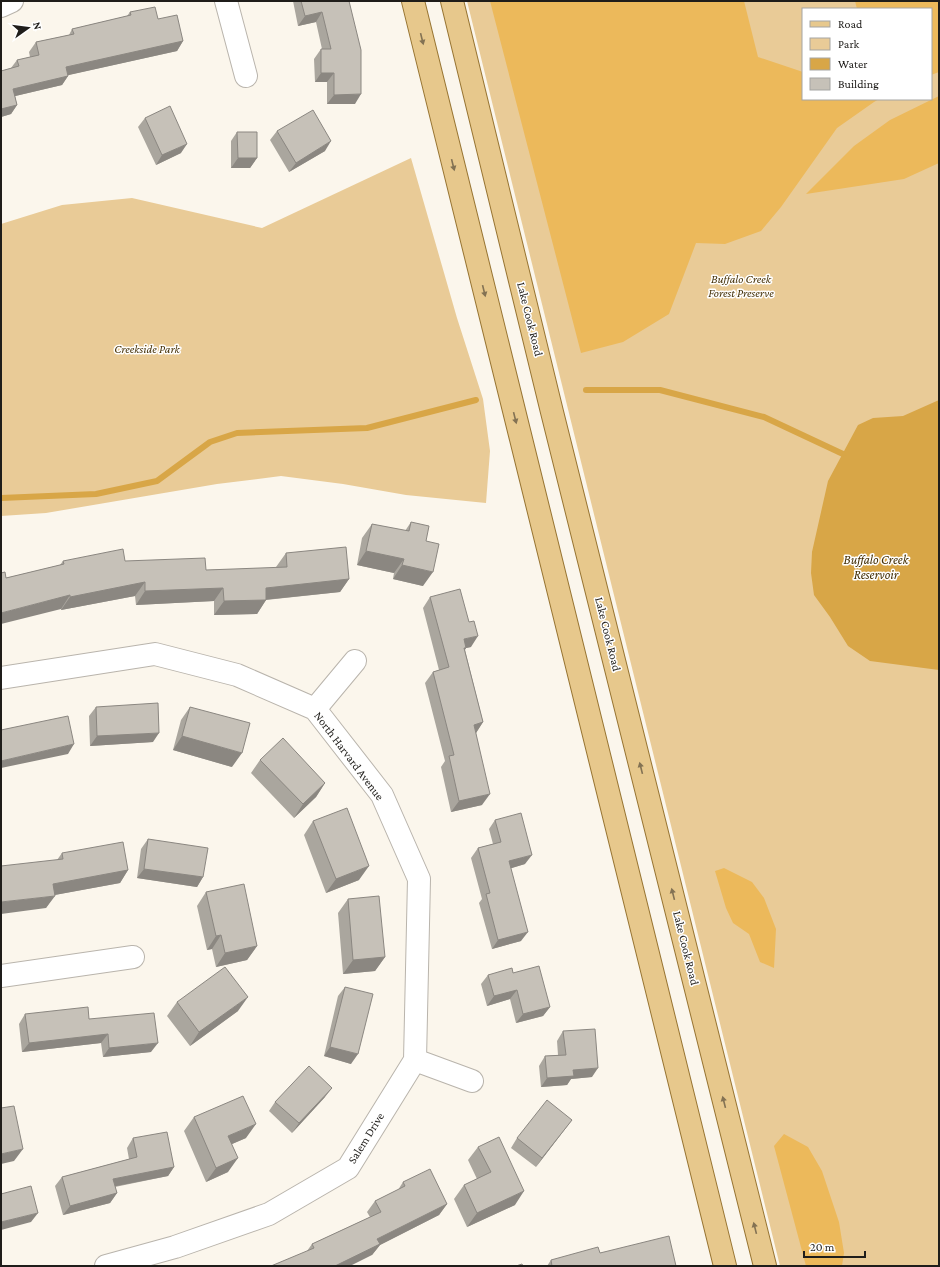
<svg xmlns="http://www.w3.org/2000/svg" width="940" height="1267" viewBox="0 0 940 1267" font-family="'Crimson Pro',serif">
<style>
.green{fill:#e9cb97;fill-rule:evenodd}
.forest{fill:#ecb95b}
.water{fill:#d8a647}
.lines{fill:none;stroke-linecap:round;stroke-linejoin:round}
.stream{stroke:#d8a647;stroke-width:6}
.minor-casing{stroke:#b9b4ac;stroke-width:24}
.major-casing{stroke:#977432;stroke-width:24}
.minor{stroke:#fff;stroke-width:22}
.major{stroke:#e7c88c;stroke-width:22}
.wall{fill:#aaa69e}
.shaded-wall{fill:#8b8781}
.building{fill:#c6c1b8;stroke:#8b8781}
.oneway{fill:#837253}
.labels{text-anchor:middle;stroke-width:3;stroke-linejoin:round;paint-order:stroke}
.park-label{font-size:12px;font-style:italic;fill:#463208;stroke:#fff}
.street-label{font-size:12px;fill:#1f1d1a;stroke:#fff}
.water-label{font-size:13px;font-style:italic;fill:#412d03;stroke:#fff}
</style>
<rect width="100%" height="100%" fill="#fbf6ec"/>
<path class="green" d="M467 1H939V1266H780ZM803 9H931V99H803Z
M411 158 457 318 483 399 490 451 486 503 406 495 343 484 281 476 217 484 46 513 1 516V224L62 205 132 198 262 228Z"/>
<path class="forest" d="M490 1H744L758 57 803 72V99H879L874 102 837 128 781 207 761 231 725 244 696 243 669 314 623 342 581 353Z
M855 1H939V72L931 75V9H857Z
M939 96V163L904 179 806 194 854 146 890 120Z
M724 868 752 882 764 898 776 929 774 968 760 962 749 934 733 923 726 908 715 871Z
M784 1134 808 1147 822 1171 839 1222 844 1253 842 1266H806L774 1146Z"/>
<path class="water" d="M939 400V670L870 661 848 646 830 617 814 595 811 573 812 552 828 481 858 425 873 418 903 416Z"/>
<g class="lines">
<path class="stream" d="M586 390H660L764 417 843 454
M1 498 96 494 157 481 210 442 237 433 367 428 476 400"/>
<g class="minor-casing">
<path id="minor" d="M226 1 246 76
M1 6 12 1
M1 678 155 654 237 675 315 709 382 795 419 879 415 1060 348 1168 269 1214 175 1247 106 1266
M315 709 355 661
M1 976 133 957
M415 1060 472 1081"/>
</g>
<g class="major-casing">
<path id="major" d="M413 1 725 1266
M452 1 552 412 765 1266"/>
</g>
<use href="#minor" class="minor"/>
<use href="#major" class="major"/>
</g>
<path class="wall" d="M293 1H349L355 104H327V82H315L314 59 321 49H322L316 22 298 26Z
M130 12 158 19 183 41 177 51 68 75V76L62 85 15 96 17 105 11 114 1 117V71L11 68 17 60 30 57 29 52 36 42 69 35 72 29 127 16Z
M145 118 181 153 156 165 138 127Z
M277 131 325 151 289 172 270 140Z
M237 132 257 158 250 168H231V141Z
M411 522 426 541 423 586 393 579 394 573 357 565 362 538 372 524 405 531Z
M286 553 349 579 340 592 266 600 257 614 214 615V601L136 605 135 596 61 610V609L6 578 60 565 63 561H125L206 570 276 568V567Z
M430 597 471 647 466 648 465 650 483 722 476 733 482 805 451 812 441 767 445 761 425 683 433 672 439 670 423 608Z
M96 707 153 742 90 746 89 716Z
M190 707 232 767 173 750 181 720Z
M260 760 325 783 316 797 294 818 251 773Z
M495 820 525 864 511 868 521 941 492 949 479 903 482 899 471 858 478 848 493 844 489 829Z
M313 821 359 880 326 893 304 835Z
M148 839 203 877 197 887 137 878 141 849Z
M62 853 128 870 120 883 54 895 46 908 57 860Z
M206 892 257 946 247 960 216 967 212 949 207 950 197 906Z
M348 899 385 957 375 971 343 974 338 913Z
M513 973 550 1007 543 1016 516 1023 510 999 487 1006 481 984 488 975Z
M345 987 351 1064 324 1056 338 996Z
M177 1002 238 1011 190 1046 167 1016Z
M25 1014 89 1019 151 1052 103 1057 101 1043 22 1052 19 1024Z
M563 1031 592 1077 571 1079 567 1085 541 1087 539 1066 545 1056 558 1055 557 1041Z
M325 1097 292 1133 269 1111 275 1102Z
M194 1117 246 1138 232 1144 228 1172 206 1182 184 1131Z
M572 1120 536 1167 511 1148 517 1138Z
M133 1138 174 1167 168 1176 115 1187 117 1193 110 1203 63 1215 55 1186 62 1177 129 1159 127 1148Z
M478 1147 515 1205 467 1227 454 1199 464 1185 477 1179 468 1160Z
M403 1182 447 1204 439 1215 380 1245 372 1255 307 1251 312 1244 370 1217 367 1212 375 1201 398 1190Z
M600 1253 676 1266H547L551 1260Z"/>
<path class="shaded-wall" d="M322 12 316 22 298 26 305 16Z
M183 41 177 51 60 77 66 67Z
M321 73H334L327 82H315Z
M68 76 62 85 7 98 13 89Z
M361 94 355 104H327L334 95Z
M17 105 11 114 1 117V109Z
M331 141 325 151 289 172 296 163Z
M187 144 181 153 156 165 162 155Z
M238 158H257L250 168H231Z
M366 551 404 559 394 573 357 565Z
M402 565 433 572 423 586 393 579Z
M349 579 340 592 263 600H266L257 614 214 615 224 601 266 588Z
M145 582 135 596 61 610 70 597Z
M223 588 214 601 136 605 145 591Z
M70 595 61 609 1 624V613Z
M478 636 471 647 466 648 458 659 464 639Z
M483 722 476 733 474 725Z
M159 733 153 742 90 746 97 736Z
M182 736 242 753 232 767 173 750Z
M74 744 68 754 1 768V761Z
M325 783 316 797 294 818 303 804Z
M490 794 482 805 451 812 459 801Z
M532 855 525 864 502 871 509 861Z
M369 866 359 880 326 893 336 879Z
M144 869 203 877 197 887 137 878Z
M128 870 120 883 44 897 53 884Z
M55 896 46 908 1 914V902Z
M528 932 521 941 492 949 498 940Z
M221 935 212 949 207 950 216 936Z
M257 946 247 960 216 967 225 953Z
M385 957 375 971 343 974 353 960Z
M517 990 510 999 487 1006 494 996Z
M248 997 238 1011 190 1046 199 1032Z
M550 1007 543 1016 516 1023 523 1014Z
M108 1034 101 1043 22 1052 29 1043Z
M158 1043 151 1052 103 1057 109 1048Z
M330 1047 358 1054 351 1064 324 1056Z
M598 1068 592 1077 571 1079 567 1085 541 1087 547 1078 573 1070Z
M332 1088 325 1097 292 1133 299 1123Z
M572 1120 565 1129 536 1167 542 1158Z
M256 1124 246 1138 218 1150 228 1136Z
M23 1149 14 1161 1 1164V1154Z
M238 1158 228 1172 206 1182 216 1168Z
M174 1167 168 1176 106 1188 113 1179Z
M524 1191 515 1205 467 1227 477 1213Z
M117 1193 110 1203 63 1215 70 1206Z
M447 1204 439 1215 380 1245 372 1255 350 1266H335L377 1239Z
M38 1213 31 1222 1 1230V1222Z"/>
<path class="building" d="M301 1H349L361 50V94L334 95V73H321V49H331L322 12 305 16Z
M155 7 158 19 177 15 183 41 66 67 68 76 13 89 17 105 1 109V71L19 66 17 60 39 55 36 42 74 34 72 29 131 15 130 12Z
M170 106 187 144 162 155 145 118Z
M313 110 331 141 296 163 277 131Z
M237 132H257V158H238Z
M411 522 429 526 426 541 439 544 433 572 402 565 404 559 366 551 372 524 409 531Z
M346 547 349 579 266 588V600L224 601 223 588 145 591V582L70 597V595L1 613V573L5 572 6 578 64 564 63 561 123 549 125 561 205 558 206 570 287 567 286 553Z
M460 589 469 622 474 621 478 636 464 639 466 648H464L483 722 474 725 490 794 459 801 449 756 454 755 433 672 449 667 430 597Z
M158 703 159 733 97 736 96 707Z
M190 707 250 723 242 753 182 736Z
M68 716 74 744 1 761V730Z
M283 738 325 783 303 804 260 760Z
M347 808 369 866 336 879 313 821Z
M521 813 532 855 509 861 528 932 498 940 486 894 490 893 478 848 501 842 495 820Z
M148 839 208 848 203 877 144 869Z
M123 842 128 870 53 884 55 896 1 902V866L63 859 62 853Z
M244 884 257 946 225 953 221 935 216 936 206 892Z
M379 896 385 957 353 960 348 899Z
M539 966 550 1007 523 1014 517 990 494 996 488 975 512 968 513 973Z
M225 967 248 997 199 1032 177 1002Z
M345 987 373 994 358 1054 330 1047Z
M88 1007 89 1019 154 1013 158 1043 109 1048 108 1034 29 1043 25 1014Z
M595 1029 598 1068 573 1070 574 1076 547 1078 545 1056 566 1055 563 1031Z
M309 1066 332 1088 299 1123 275 1102Z
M243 1096 256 1124 228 1136 238 1158 216 1168 194 1117Z
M547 1100 572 1120 542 1158 517 1138Z
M14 1106 23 1149 1 1154V1108Z
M167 1132 174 1167 113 1179 117 1193 70 1206 62 1177 137 1157 133 1138Z
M499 1137 524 1191 477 1213 464 1185 491 1172 478 1147Z
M430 1169 447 1204 377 1239 380 1244 335 1266H271L314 1248 312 1244 381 1212 375 1201 405 1186 403 1182Z
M31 1186 38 1213 1 1222V1194Z
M669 1236 676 1266H552L551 1260 598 1247 600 1253Z
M522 1264 523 1266H516Z"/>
<defs><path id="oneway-solid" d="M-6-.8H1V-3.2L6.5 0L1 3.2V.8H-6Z"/></defs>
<g class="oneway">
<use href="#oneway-solid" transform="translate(422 39) rotate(76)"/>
<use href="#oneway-solid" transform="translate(453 165) rotate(76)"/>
<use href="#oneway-solid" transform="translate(484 291) rotate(76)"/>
<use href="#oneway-solid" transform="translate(515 418) rotate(76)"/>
<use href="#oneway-solid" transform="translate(641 768) rotate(-104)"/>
<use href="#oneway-solid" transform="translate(673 894) rotate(-104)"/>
<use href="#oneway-solid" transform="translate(724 1102) rotate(-104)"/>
<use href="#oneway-solid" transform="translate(755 1228) rotate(-104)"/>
</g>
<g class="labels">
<g class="park-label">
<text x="741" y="283">Buffalo Creek<tspan x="741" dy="14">Forest Preserve</tspan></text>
<text x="147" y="353">Creekside Park</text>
</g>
<g class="street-label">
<text transform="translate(530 319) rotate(76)" y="4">Lake Cook Road</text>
<text transform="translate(608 634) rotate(76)" y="4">Lake Cook Road</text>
<text transform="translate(349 756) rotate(53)" y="4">North Harvard Avenue</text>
<text transform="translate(686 948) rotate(76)" y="4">Lake Cook Road</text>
<text transform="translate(366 1138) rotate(-58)" y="4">Salem Drive</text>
</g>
<g class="water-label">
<text x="876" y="564">Buffalo Creek<tspan x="876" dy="15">Reservoir</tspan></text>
</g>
</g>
<rect width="940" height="1267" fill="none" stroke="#1f1d1a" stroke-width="4"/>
<rect x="802" y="8" width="130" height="92" fill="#ffffff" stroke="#a5a5a3"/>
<rect x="810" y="21" width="20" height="6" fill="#e7c88c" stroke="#a5a5a3"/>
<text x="838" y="28" font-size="12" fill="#1f1d1a">Road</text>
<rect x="810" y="38" width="20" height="12" fill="#e9cb97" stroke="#a5a5a3"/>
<text x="838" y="48" font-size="12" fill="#1f1d1a">Park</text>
<rect x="810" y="58" width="20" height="12" fill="#d8a647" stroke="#a5a5a3"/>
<text x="838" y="68" font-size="12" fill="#1f1d1a">Water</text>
<rect x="810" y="78" width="20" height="12" fill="#c6c1b8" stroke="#a5a5a3"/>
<text x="838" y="88" font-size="12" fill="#1f1d1a">Building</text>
<g transform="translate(28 28) rotate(76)" stroke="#ffffff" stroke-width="3" paint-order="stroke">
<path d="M0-3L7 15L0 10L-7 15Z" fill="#1f1d1a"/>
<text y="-6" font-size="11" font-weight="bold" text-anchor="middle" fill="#1f1d1a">N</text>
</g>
<path d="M804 1251v6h61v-6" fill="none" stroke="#1f1d1a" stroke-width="2"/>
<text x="810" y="1251" font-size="12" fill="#1f1d1a" stroke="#ffffff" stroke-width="3" paint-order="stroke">20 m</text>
</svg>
